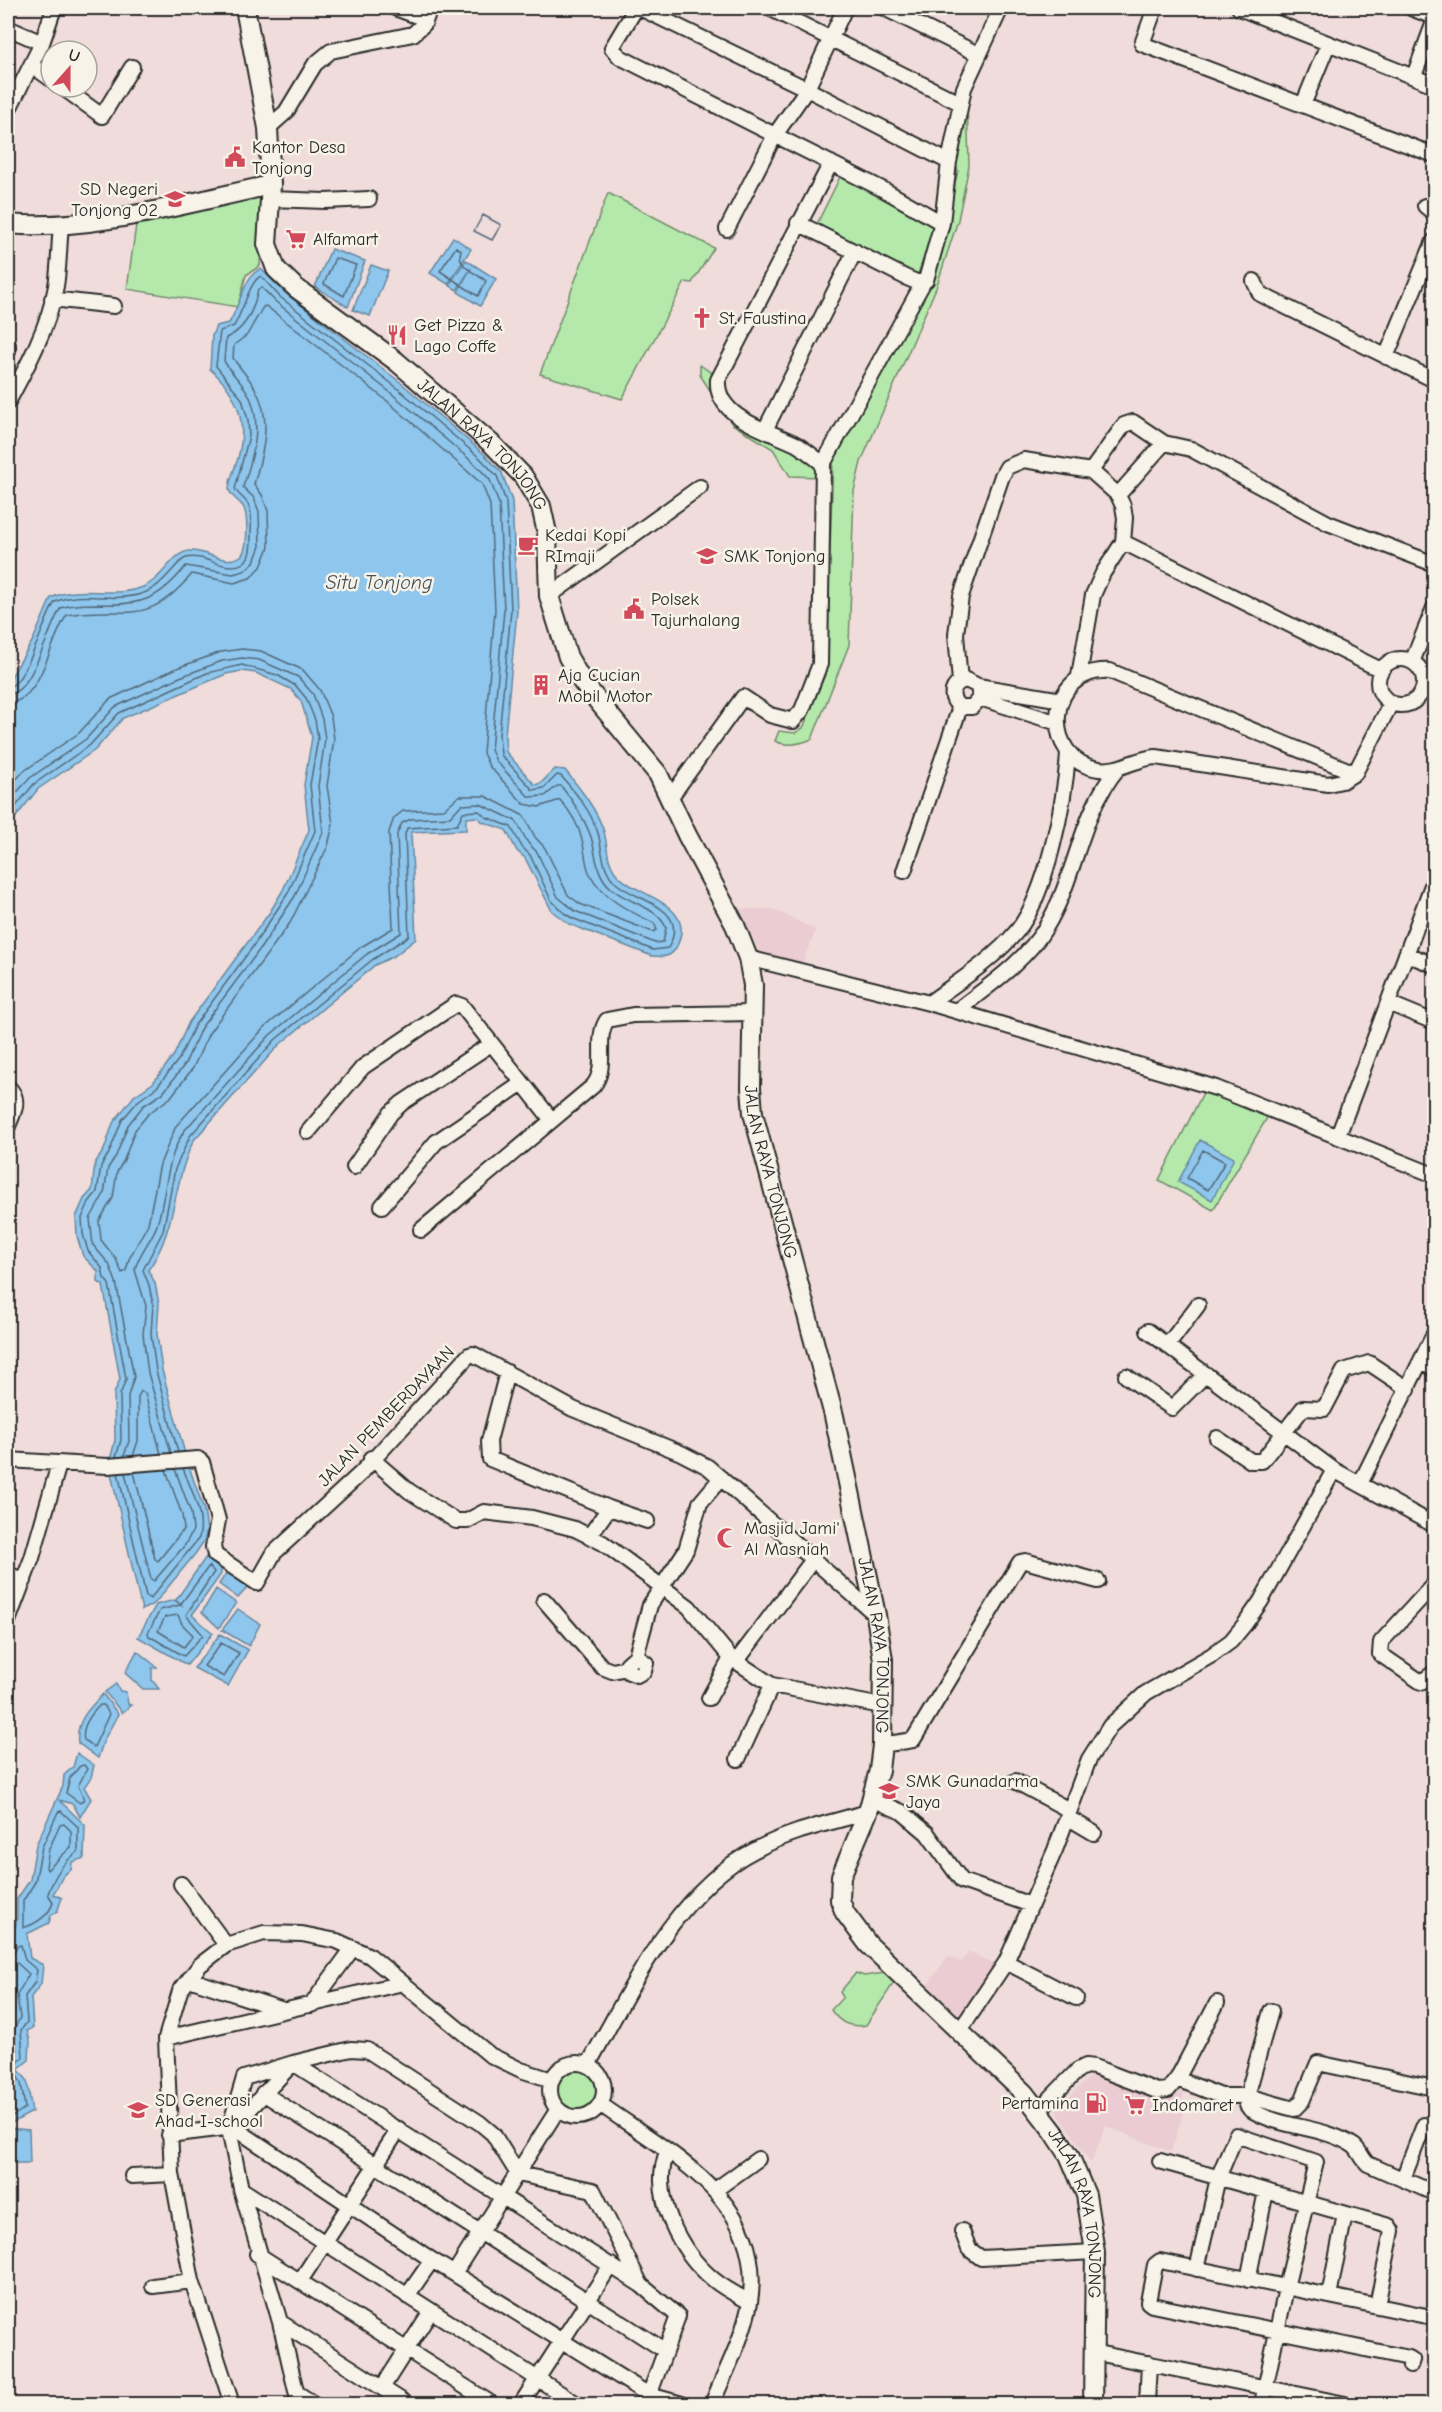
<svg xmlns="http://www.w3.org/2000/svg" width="1442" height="2412" viewBox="0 0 1442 2412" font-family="'Comic Neue',sans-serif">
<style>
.built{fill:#eaccd2}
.green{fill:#b5e9ab;stroke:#708a6b;stroke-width:1.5}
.water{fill:#8ec6ed;stroke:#66889f;stroke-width:1.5}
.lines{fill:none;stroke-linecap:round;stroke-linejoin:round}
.shore{stroke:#536979;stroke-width:1.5}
.minor-casing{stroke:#2b2b2b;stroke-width:18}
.secondary-casing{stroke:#2b2b2b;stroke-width:22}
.minor{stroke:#f7f3e8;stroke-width:14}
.secondary{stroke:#f7f3e8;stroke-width:18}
.labels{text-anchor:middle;stroke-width:5;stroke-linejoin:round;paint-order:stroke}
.poi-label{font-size:18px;fill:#2b2b2b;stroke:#f7f3e8;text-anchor:start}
.street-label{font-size:18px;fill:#2b2b2b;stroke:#f7f3e8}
.water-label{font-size:20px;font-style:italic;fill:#44525c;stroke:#f7f3e8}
</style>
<rect width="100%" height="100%" fill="#efdcdb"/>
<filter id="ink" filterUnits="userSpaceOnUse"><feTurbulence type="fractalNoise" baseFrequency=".0167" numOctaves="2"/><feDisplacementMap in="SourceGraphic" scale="12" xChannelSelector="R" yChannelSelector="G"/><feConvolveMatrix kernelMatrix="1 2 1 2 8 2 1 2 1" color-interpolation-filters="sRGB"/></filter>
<g filter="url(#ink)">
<path class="built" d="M739 909H773L816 930 802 963 759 951Z
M969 1951 1000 1968 961 2026 924 1990 948 1956 962 1962Z
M1095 2071 1166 2100 1185 2090 1180 2106 1184 2109 1171 2152 1106 2126 1091 2163 1056 2110Z"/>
<path class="green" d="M967 98 969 166 958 220 936 288 861 462 854 491 849 645 812 739C800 744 787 747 775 741L779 731 795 733 803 728 826 672 833 460 943 230 958 171 953 157Z
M841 175 937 225 917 276 816 226Z
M262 193 260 266 246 275 238 307 127 289 137 218Z
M608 193 714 248 692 283 685 282 622 399 540 374Z
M700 365 716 376 719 399 779 443 818 465 820 477 790 476 773 449 732 424 700 375Z
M1205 1089 1271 1111 1213 1210 1159 1180Z
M856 1973 864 1976 885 1973 895 1981 866 2025C850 2028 840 2023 831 2010L843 1997 840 1992Z
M556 2090a21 21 0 1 1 42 0a21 21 0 1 1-42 0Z"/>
<path class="water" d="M453 237 471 249 448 284 430 273Z
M331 249 365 261 348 307 315 287Z
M466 260 496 279 480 306 458 292 471 268 457 290 449 285Z
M371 265 388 271 370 316 353 310Z
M261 269 284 292 400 382 484 454 502 473 512 501 517 611 505 735 506 752 535 785 541 783 555 769 565 770C580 789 597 809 604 832 608 846 606 859 615 872 633 897 700 902 676 948 670 958 663 957 652 956L569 924 552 911 525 858 517 851 506 830 483 822 477 817 466 818V830L411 832 416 939 394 956 375 965 279 1045 194 1140C172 1183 177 1230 148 1270L155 1283 159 1304 157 1334 162 1370 187 1461 204 1510 207 1530 204 1541 195 1554 155 1603 142 1610 109 1465 115 1440 114 1394 120 1379 103 1285 98 1282V1271L83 1256 77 1236 76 1217 84 1199 92 1190 95 1163 104 1150 113 1123 134 1096 153 1083 174 1055 189 1022 270 912 283 890 309 830 304 785 312 737 301 701 291 689 256 673 242 671 226 674 123 718 95 750 38 789 8 827V682L33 640 51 598C80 584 113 599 143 587 163 579 172 553 189 551 206 549 227 568 242 555 248 546 248 518 244 508 240 501 232 498 229 490 229 479 235 469 238 458 248 422 238 393 210 369L212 336 216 326 229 323C239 308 245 273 261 269Z
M1200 1140 1234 1158 1212 1200 1178 1182Z
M206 1557 221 1566V1574L192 1615 213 1633 187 1665 138 1637 156 1605 174 1600 183 1607 176 1600Z
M229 1569 248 1587 238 1598 219 1584Z
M216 1589 236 1603 219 1628 202 1612Z
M238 1609 260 1624 249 1646 222 1630Z
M220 1634 248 1650 228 1686 194 1668Z
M137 1651 157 1667 152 1668V1680L159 1689H143L125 1673Z
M116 1684 120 1691 126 1692 128 1704 131 1705 122 1713 105 1692Z
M103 1694 118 1714 104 1740 98 1758 78 1743C75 1722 89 1708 103 1694Z
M77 1753 94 1765 91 1778 84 1787 91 1799 80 1817 73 1804 59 1800 85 1825 84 1858 72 1862 71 1870C60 1875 60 1885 53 1894L62 1898 57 1912 51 1915 49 1923 27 1934 30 1958 43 1965 41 1984 31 1997 33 2028 27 2031 30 2040 29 2060 18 2069 27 2080 32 2112 14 2122H8V1959L17 1919V1899L30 1880 36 1845 63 1786 64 1775 73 1767Z
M8 2128 29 2130 30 2163H8Z"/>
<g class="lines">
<path class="shore" d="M483 215 501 225 492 240 474 231Z
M456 247 461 250C456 267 475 272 486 281L478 296 440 271Z
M335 258 356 265 344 296 324 284Z
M8 687C26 685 44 618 55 602 82 590 113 603 141 594 163 588 176 561 186 558 201 554 216 566 231 566 252 567 251 548 251 533 251 524 253 515 249 506 246 499 239 496 235 489L249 436 248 420 242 399 216 366 220 331 234 326C242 314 250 280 261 276L280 297 396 387 480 458 497 476 506 502 511 610 499 735 501 755 533 790 544 788 557 775 561 776C576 793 591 811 598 833 603 851 601 870 617 884 639 902 691 908 668 948L653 950 572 918 564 913 551 900 530 855 522 847 511 827 486 817 479 811 463 812 457 825 407 828 405 834 409 936 372 960 275 1040 190 1136 175 1169 163 1231 143 1270 149 1285 153 1305 151 1334 156 1371 178 1452
M8 694C33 693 48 627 61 608 72 604 86 604 98 604 141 606 159 600 186 566L233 574 244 571 254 562 260 546 259 512 254 498 243 487C253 457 263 425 249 395 242 382 231 373 224 361L226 338C245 330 254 310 258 289L262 288 276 302 391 393 475 464 490 480 499 504 504 610 491 750 496 761 529 797 545 796 557 786H561C573 801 583 816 590 834 597 853 594 873 611 888 627 903 659 907 666 928L663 942 655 943 575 911 558 897 537 852 528 843 516 821 480 804 461 805 450 817 411 819 402 823 397 834 401 933 367 954 270 1035 184 1131C165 1161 167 1193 157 1225 152 1240 138 1254 135 1270L146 1306 143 1334 148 1373 171 1453
M8 703C42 702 50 638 67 615 128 604 143 631 192 574L234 583 250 578 261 567 269 547 268 511 262 495 254 484C263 453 272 422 257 392 251 379 240 369 233 358L234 345 247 335 263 307 266 306 386 400 482 484 490 505 495 610 483 753 489 766 524 804 539 807 560 800C570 811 579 826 582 840 585 851 585 862 589 872 601 898 629 911 654 923L657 930 653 932 580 904 568 895 545 848 535 837 524 816 485 796H459L444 809 403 811 394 818 389 832 393 928 361 947 264 1028 176 1126 160 1164 148 1224 129 1259 126 1271 122 1273 116 1259 101 1240 99 1221 113 1198 117 1172 124 1160 135 1130 149 1113 170 1098 193 1068 209 1033 290 923 328 846 333 824 327 786 334 739 331 717 320 690 303 670 261 651 242 649 221 652 177 668 110 699 79 733 24 771 8 788
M8 802 30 778 86 739 115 707 180 677 222 661 242 658 259 660 298 677 313 694 322 719 325 739 318 786 323 832 295 896 260 949 201 1028 185 1064 163 1093 143 1106 128 1125 116 1156 108 1168 104 1194 90 1219 93 1245 109 1264 116 1282 134 1377 128 1396 129 1441 124 1456
M8 816 34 784 90 745 119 713 207 673 242 665 277 675 296 686 306 698 315 720 318 738 310 785 315 831 288 893 254 945 195 1025 179 1059 157 1087 138 1101 122 1120 109 1153 101 1166 97 1192 89 1202 82 1218 83 1234 88 1251 102 1268 104 1278 109 1284 126 1379 120 1395 121 1440 116 1457
M1203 1150 1225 1162 1208 1190 1187 1178Z
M133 1456 138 1441V1397L141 1391 145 1393 161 1454
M134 1472 155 1559 158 1561 184 1529 182 1515 166 1470
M118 1473 146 1596 150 1599 199 1538C205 1515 191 1490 183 1468
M125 1473 151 1579 154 1581 185 1545 193 1530 191 1513 175 1469
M209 1566 214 1572 186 1615 203 1635 184 1656 149 1636 148 1633 160 1610 180 1605Z
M178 1615 182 1624 193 1635 184 1647 158 1631 165 1617Z
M221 1643 239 1653 224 1677 204 1666Z
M100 1705H104L109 1714 94 1747 84 1740C81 1727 91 1714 100 1705Z
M84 1765 87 1769 78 1786 84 1799 80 1803 66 1793 70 1778 80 1766Z
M61 1811 78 1827V1852C63 1862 54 1876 48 1894L53 1902C50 1915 36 1924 23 1928V1901L35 1882 42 1847 58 1812Z
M64 1824 71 1831V1847L47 1870 46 1867 49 1849 60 1825Z
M8 1955 13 1954 17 1946 21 1945 25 1960 37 1970 35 1982 25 1996 27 2022 21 2030 23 2057 13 2068 21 2083 25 2108 13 2116H8
M8 1962H16L29 1974 17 1995 20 2018 14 2029 16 2053 8 2061"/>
<g class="minor-casing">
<path id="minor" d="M395 8 425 19
M636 8 612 48 620 57 886 191 942 223
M640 8 807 89 949 162
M769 8 960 103
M884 8 978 54
M1155 8 1142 44 1434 155
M1239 8 1434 85
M1411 8 1434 17
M8 28 42 43
M31 65 51 79
M1414 76 1434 22
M62 87 102 116 132 67
M1303 105 1328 44
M8 111 42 43 54 8
M268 128 286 112 315 64 331 51 413 34 424 24 430 8
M270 199 325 201 369 199
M1425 206 1434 213
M798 223 907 278 919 283 926 280 942 223 949 162 964 88 1001 8
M727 229 775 135 807 89 845 8
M1254 281 1260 294 1434 380
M52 299 114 306
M8 345V351
M1386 357 1434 241
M8 402C27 367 49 326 56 286 59 268 59 245 61 225
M765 430 855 251
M823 464 923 283
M1091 471 1124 425 1133 422 1164 443 1191 449 1328 523 1434 564
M1118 495 1164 443
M1123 542 1381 670
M549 596 700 487
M1378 682a23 23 0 1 1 46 0a23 23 0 1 1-46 0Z
M1412 662 1434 608
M960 682 966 680 978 686 980 698 972 707H960C950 699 950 689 960 682L956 634 961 596 1002 476 1007 467 1024 460 1091 471 1118 495 1123 506 1125 518 1123 542 1103 573 1093 595 1079 676
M978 686 1062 700
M980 698 1058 723
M1355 773 1110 671C1045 667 1040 761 1099 769 1119 772 1136 758 1156 757L1328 784 1342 781 1355 773 1391 703
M670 798 743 697 770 715 793 721 802 710 820 664 823 464C814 457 806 450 796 444 770 431 715 418 718 380L831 163
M904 871 960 707
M1406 954 1434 965
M748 958 929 1003 1216 1088 1434 1175
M929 1003C959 981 993 960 1017 931 1047 894 1065 800 1068 753
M1388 1003 1434 1022
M956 1011C987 987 1026 961 1046 927 1077 876 1079 815 1118 768
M8 1087C21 1099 14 1112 8 1126
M308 1132 363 1067 456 1004 462 1006 551 1119
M1338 1136 1434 880
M354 1167 391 1113 402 1103 491 1044
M382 1206 436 1142 521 1084
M421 1230 593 1086C609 1067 594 1039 607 1020L633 1015 754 1013
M1148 1331 1334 1470 1434 1525
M1168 1345 1198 1305
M1422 1360 1434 1369
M507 1372 489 1441 490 1459 609 1508 647 1521
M1126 1376 1172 1408 1206 1374
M1217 1438 1251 1461H1262L1303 1408 1324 1409 1344 1371 1369 1363 1408 1389
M371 1458 409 1491 456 1521H467L484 1512 532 1518 575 1529 603 1543 689 1607 731 1658 772 1685 882 1706
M8 1460 107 1466 198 1459 202 1462 218 1520 213 1547 215 1555 257 1583 274 1553 360 1474 469 1355 473 1354 573 1409 681 1453 708 1467 876 1615
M1360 1484 1434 1334
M590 1535 609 1508
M8 1574 24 1581
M1434 1584 1381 1642 1380 1654 1421 1682 1434 1673
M544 1600 602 1667 612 1671 627 1668
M8 1621 32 1558 59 1464
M636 1656 646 1663 644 1671 637 1675 629 1672 627 1664 636 1656 650 1605 686 1550 700 1503 721 1478
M736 1662 812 1561
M709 1698 731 1658
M882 1745 913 1740 1020 1562 1025 1561 1098 1581
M738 1759 772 1685
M1015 1781 1069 1810
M872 1799 902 1812 927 1833 962 1881 1031 1905
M1067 1817 1094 1833
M181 1884 226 1945
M1006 1962 1076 1998
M189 1979 283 2010
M311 2005 353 1948
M1271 2011 1247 2096V2105L1250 2109C1280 2129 1323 2125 1354 2146 1360 2151 1362 2159 1368 2164L1434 2193
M959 2032 1006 1962 1055 1850 1089 1759 1110 1726 1146 1693 1212 1655 1231 1641 1245 1624 1261 1601 1334 1470
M166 2038 403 1983
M550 2090a27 27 0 1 1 54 0a27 27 0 1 1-54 0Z
M588 2065C630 1991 676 1890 755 1850 790 1831 830 1823 868 1812
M1177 2079 1217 2003
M263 2093 664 2350
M600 2104C670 2154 766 2200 750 2302 744 2337 725 2372 712 2404
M1039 2110 1078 2070 1086 2066 1094 2067 1157 2091 1168 2090 1177 2079 1221 2096H1247L1294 2109 1302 2101 1318 2063 1434 2088
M233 2127 432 2260 649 2395 682 2404
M169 2135 233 2127 293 2063 351 2049 367 2050 480 2123 493 2134 518 2174 593 2190 640 2283
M667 2152C650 2196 680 2252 714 2280 725 2289 737 2295 750 2302
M1160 2161 1389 2226 1392 2231 1377 2306
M132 2176 172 2174
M1403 2179 1424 2125
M241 2189 577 2404
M715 2190 758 2159
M962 2231 969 2249 981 2258 1095 2252
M257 2254 492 2404
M1197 2269 1218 2178 1236 2135 1316 2162 1286 2288 1262 2404
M455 2272 558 2109
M1248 2280 1266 2191
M300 2281 399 2129
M153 2286 192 2281
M407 2296 432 2260
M1329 2296 1345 2214
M280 2322 407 2404
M1092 2352 1345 2404
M1410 2366 1412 2360 1409 2358 1152 2305 1148 2302 1155 2265 1160 2261 1426 2316
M382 2388 431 2311
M297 2393 314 2404
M232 2404 192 2281 172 2174 166 2038 180 1991 200 1965 226 1945 264 1933 302 1934 337 1941 370 1956 490 2055 521 2070 552 2080
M299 2404 280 2322 241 2189 229 2129 244 2078 293 2063 641 2285 678 2316 646 2404
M521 2404 611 2265
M1147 2404 1149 2363"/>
</g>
<g class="secondary-casing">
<g id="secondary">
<path id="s1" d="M245 8 268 128 271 185 267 244 276 269 296 288 396 361 493 445 523 476 541 506 547 533 549 596 568 657 583 683 658 774 687 835 735 925 748 958 753 985 751 1088 753 1113 834 1416 876 1615 883 1660 882 1745 879 1770 868 1812 841 1876 840 1900 845 1913 868 1944 1024 2093 1054 2132 1069 2155 1086 2195 1095 2252 1093 2404"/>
<path d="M8 224C92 232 189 202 271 185"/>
</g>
</g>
<use href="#minor" class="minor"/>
<use href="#secondary" class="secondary"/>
</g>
</g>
<defs>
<g id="civic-bare" transform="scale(1.62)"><path d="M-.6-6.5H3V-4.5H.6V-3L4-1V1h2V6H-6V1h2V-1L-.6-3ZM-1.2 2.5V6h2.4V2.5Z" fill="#d1495b" stroke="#f7f3e8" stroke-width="2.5" paint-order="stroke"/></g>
<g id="school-bare" transform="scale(1.62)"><path d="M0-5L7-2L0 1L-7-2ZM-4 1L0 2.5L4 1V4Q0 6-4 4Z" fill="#d1495b" stroke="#f7f3e8" stroke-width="2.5" paint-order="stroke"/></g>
<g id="supermarket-bare" transform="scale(1.62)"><path d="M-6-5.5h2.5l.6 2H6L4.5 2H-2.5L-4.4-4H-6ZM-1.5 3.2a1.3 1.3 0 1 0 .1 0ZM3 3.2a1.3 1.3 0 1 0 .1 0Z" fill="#d1495b" stroke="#f7f3e8" stroke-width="2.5" paint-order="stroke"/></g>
<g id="church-bare" transform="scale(1.62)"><path d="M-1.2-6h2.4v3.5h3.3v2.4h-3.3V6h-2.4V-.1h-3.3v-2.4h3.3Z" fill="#d1495b" stroke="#f7f3e8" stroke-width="2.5" paint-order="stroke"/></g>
<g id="restaurant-bare" transform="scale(1.62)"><path d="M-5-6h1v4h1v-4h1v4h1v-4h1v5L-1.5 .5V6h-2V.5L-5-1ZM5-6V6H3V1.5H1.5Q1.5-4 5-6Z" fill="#d1495b" stroke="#f7f3e8" stroke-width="2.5" paint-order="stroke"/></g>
<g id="cafe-bare" transform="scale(1.62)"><path d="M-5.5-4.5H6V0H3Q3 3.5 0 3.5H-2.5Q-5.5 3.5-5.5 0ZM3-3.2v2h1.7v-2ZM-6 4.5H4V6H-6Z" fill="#d1495b" stroke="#f7f3e8" stroke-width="2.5" paint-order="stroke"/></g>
<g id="building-bare" transform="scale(1.62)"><path d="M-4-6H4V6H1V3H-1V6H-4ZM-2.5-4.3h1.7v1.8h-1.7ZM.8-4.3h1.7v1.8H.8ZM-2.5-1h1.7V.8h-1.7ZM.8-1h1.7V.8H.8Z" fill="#d1495b" stroke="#f7f3e8" stroke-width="2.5" paint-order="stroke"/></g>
<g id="mosque-bare" transform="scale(1.62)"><path d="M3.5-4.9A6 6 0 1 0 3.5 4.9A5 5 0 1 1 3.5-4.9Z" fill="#d1495b" stroke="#f7f3e8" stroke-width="2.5" paint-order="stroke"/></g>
<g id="fuel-bare" transform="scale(1.62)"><path d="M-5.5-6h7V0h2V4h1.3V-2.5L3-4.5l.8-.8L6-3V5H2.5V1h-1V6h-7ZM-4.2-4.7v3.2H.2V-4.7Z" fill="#d1495b" stroke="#f7f3e8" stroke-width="2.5" paint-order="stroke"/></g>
</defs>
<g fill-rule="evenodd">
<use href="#civic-bare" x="235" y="157"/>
<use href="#school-bare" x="175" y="199"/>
<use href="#supermarket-bare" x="296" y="239"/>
<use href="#church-bare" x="702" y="318"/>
<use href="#restaurant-bare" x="397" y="335"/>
<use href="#cafe-bare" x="528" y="545"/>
<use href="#school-bare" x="707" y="556"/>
<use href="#civic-bare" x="634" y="609"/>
<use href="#building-bare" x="541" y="685"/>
<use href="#mosque-bare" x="727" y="1538"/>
<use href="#school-bare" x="889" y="1791"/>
<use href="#fuel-bare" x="1096" y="2103"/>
<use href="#supermarket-bare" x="1135" y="2105"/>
<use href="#school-bare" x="138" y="2110"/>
</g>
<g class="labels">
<g class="poi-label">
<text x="252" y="153">Kantor Desa<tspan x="252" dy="21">Tonjong</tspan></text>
<text x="158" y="195" text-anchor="end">SD Negeri<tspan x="158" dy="21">Tonjong 02</tspan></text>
<text x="313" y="245">Alfamart</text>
<text x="719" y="324">St. Faustina</text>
<text x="414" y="331">Get Pizza &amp;<tspan x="414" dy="21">Lago Coffe</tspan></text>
<text x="545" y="541">Kedai Kopi<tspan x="545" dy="21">RImaji</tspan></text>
<text x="724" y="562">SMK Tonjong</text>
<text x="651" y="605">Polsek<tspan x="651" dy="21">Tajurhalang</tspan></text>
<text x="558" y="681">Aja Cucian<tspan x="558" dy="21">Mobil Motor</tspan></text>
<text x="744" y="1534">Masjid Jami'<tspan x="744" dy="21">Al Masniah</tspan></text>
<text x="906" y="1787">SMK Gunadarma<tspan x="906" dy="21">Jaya</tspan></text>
<text x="155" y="2106">SD Generasi<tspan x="155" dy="21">Ahad I-school</tspan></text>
<text x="1079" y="2109" text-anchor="end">Pertamina</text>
<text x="1152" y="2111">Indomaret</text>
</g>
<g class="street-label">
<text dy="6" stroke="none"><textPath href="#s1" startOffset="537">JALAN RAYA TONJONG</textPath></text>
<text dy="6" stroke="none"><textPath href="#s1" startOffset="1347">JALAN RAYA TONJONG</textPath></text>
<text transform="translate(386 1416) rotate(-46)" y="6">JALAN PEMBERDAYAAN</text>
<text dy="6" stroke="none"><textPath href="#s1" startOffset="1833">JALAN RAYA TONJONG</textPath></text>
<text dy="6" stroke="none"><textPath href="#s1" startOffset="2499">JALAN RAYA TONJONG</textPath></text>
</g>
<g class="water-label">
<text x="379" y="589">Situ Tonjong</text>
</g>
</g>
<rect width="1442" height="2412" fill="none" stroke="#f7f3e8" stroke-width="30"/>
<rect x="15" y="15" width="1412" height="2382" fill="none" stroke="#2b2b2b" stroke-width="2" filter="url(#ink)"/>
<g transform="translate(69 69) rotate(21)"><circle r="28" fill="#f7f3e8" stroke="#a5a39c" stroke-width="1.5"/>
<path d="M0-4.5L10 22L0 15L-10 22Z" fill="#d1495b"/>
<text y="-9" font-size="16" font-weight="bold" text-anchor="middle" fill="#2b2b2b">U</text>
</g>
</svg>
